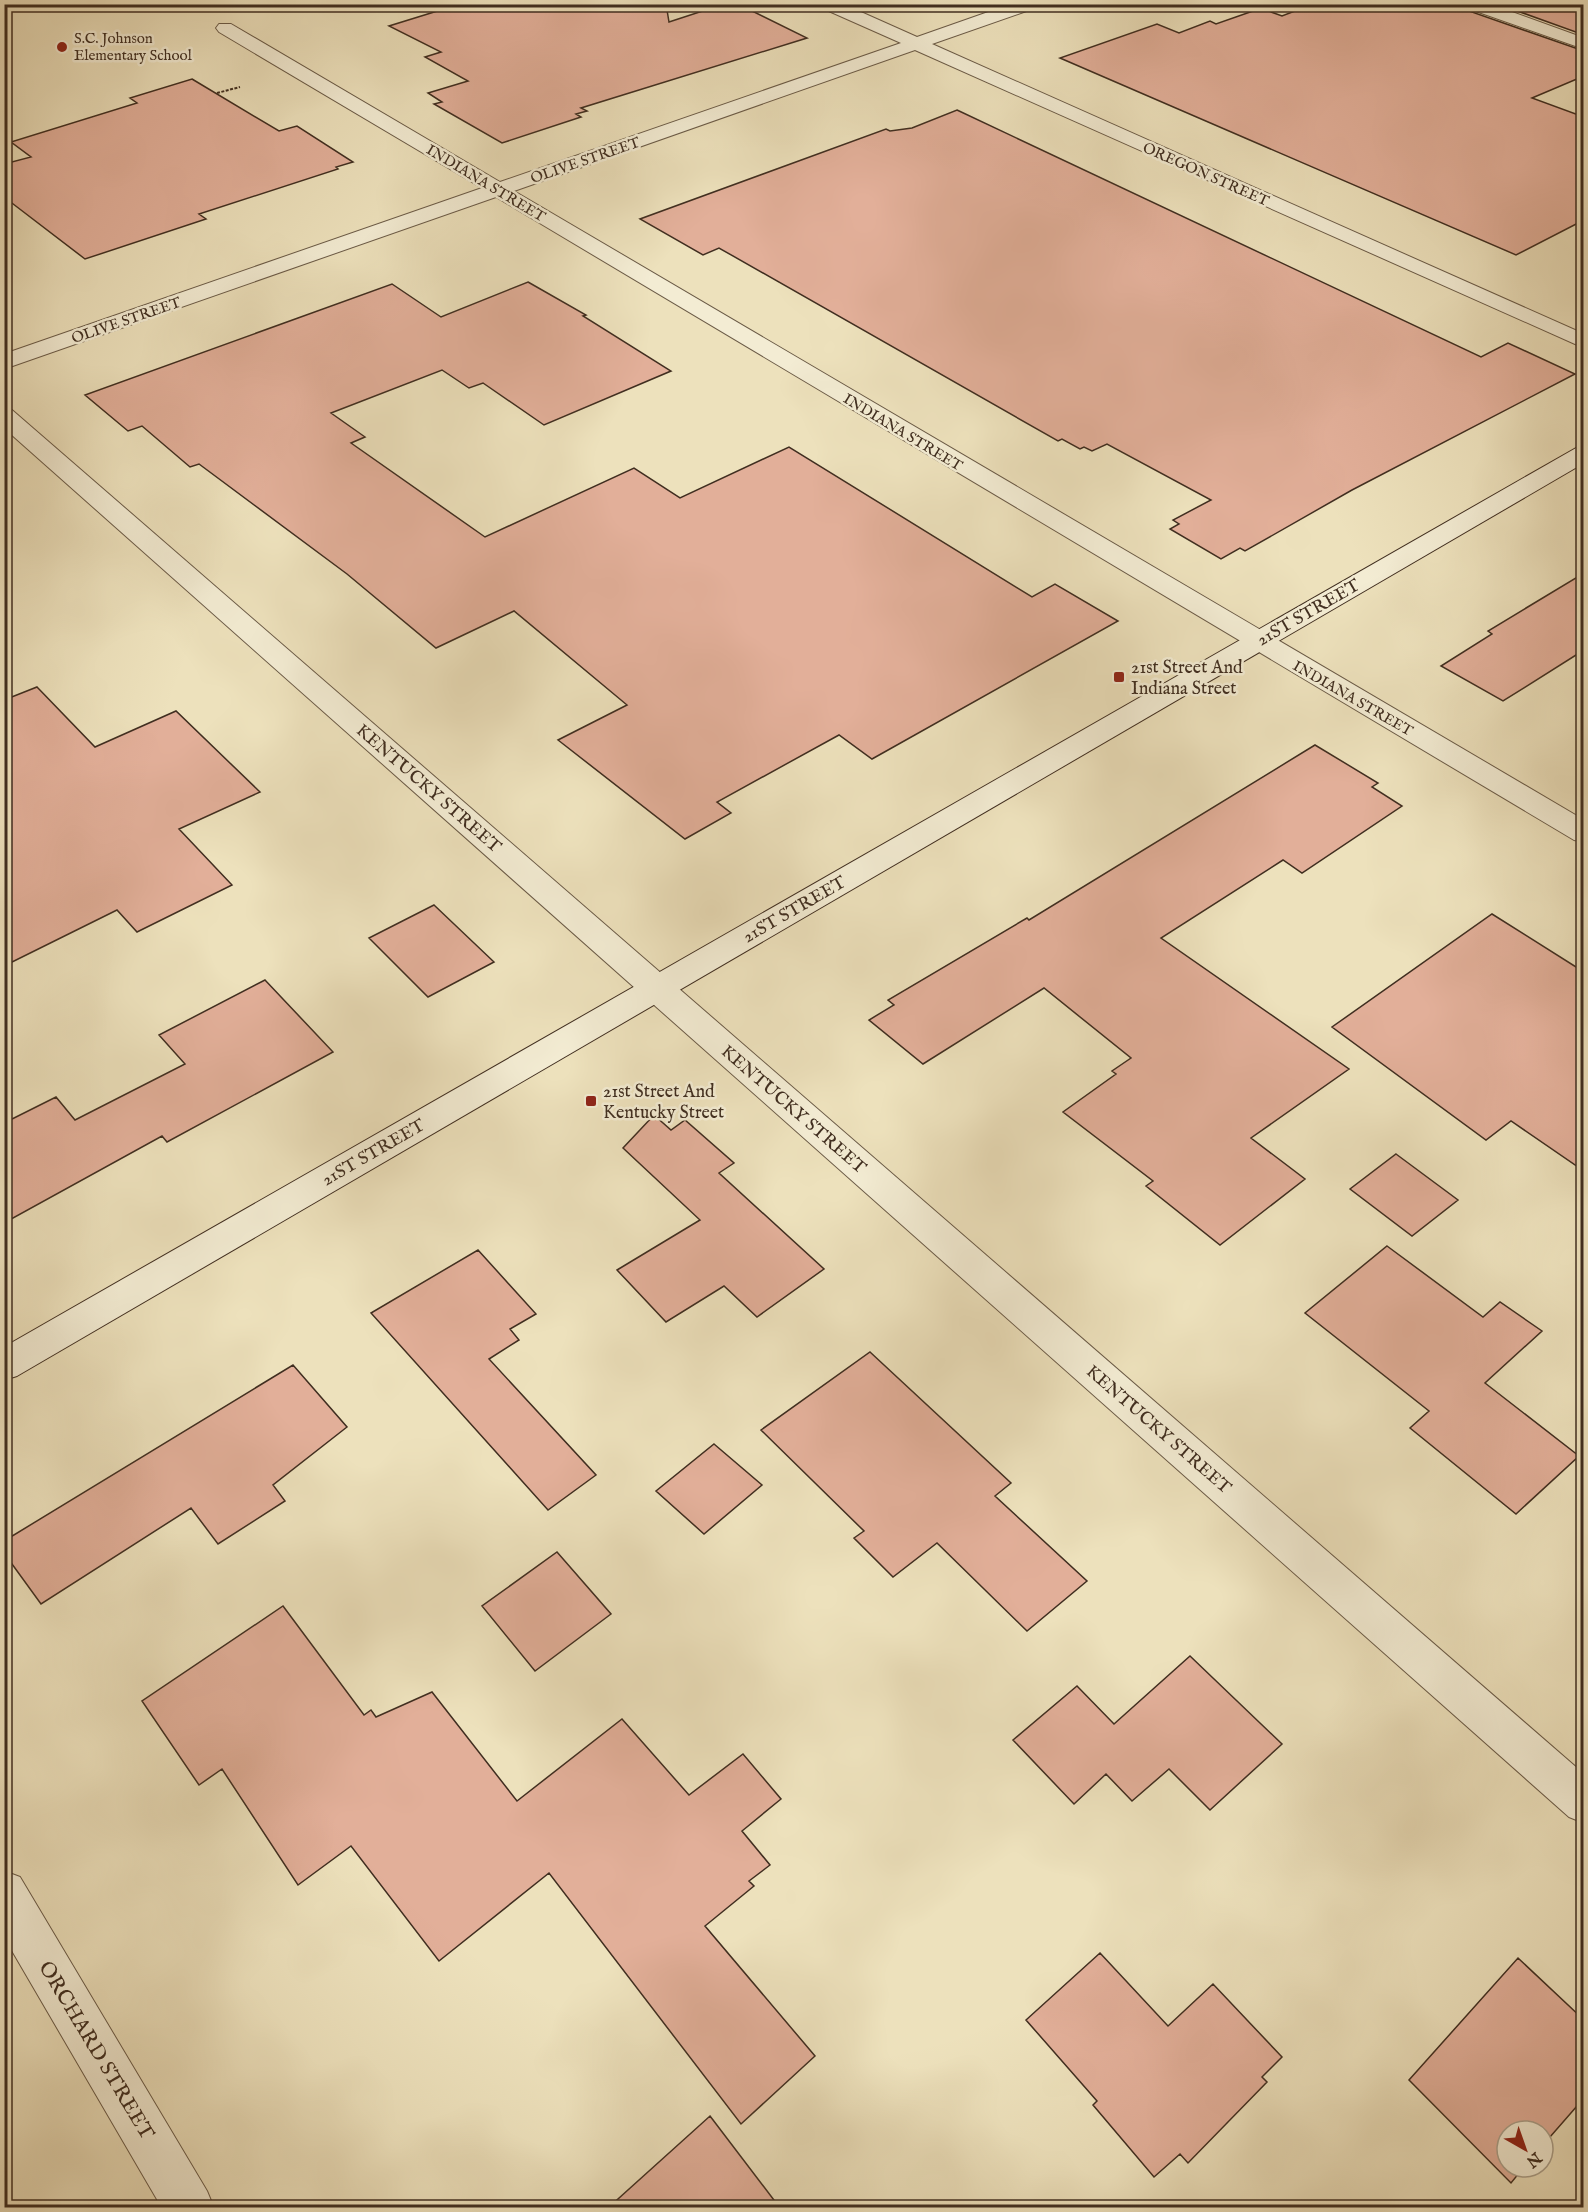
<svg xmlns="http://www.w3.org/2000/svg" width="1588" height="2212" viewBox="0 0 1588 2212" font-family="'IM FELL English',serif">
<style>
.building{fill:#e2af99;stroke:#402e20;stroke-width:1.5}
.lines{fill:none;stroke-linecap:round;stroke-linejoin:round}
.street-casing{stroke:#6b5b47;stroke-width:2}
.secondary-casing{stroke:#402e20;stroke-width:2}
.path{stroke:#402e20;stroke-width:2;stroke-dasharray:3 1.5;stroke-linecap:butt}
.street{fill:#f3ecd3;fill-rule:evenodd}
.secondary{fill:#f3ecd3;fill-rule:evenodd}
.poi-dot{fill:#8f2418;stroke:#f3ecd3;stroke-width:2}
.labels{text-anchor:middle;stroke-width:5;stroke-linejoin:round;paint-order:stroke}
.far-poi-label{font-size:15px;fill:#402e20;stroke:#f3ecd3;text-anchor:start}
.far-street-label{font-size:15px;fill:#402e20;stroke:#f3ecd3}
.street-label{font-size:18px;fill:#402e20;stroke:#f3ecd3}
.poi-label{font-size:18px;fill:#402e20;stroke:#f3ecd3;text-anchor:start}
.near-street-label{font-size:21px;fill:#402e20;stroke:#f3ecd3}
</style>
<rect width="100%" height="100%" fill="#ede1bc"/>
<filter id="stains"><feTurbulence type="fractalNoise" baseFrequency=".00333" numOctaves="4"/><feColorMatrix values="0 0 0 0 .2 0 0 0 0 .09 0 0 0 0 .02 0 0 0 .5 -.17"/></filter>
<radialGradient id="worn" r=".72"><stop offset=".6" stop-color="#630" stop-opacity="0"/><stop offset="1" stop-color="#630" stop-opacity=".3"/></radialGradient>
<path class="building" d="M460 4H666L669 22 724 4H738L807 38 581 108 587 111 576 114 581 117 502 143 434 104 442 102 428 93 468 81 425 57 441 52 389 26Z
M1329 4H1463L1466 10 1584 51V76L1532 98 1584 117V220L1516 255 1060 58 1157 24 1179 33 1210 21 1216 24 1253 11 1263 9 1282 16 1308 6 1316 9Z
M1498 4H1584V35Z
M192 79 279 131 297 126 353 162 336 167 338 169 199 214 206 219 85 259 4 197V164L31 157 11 142 137 103 130 98Z
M957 110 1481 357 1508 343 1575 374 1352 490 1245 551 1240 548 1221 559 1170 529 1179 524 1173 520 1211 500 1107 444 1092 451 1084 447 1080 449 1062 439 1058 441 719 248 703 255 640 219 886 129 890 131 912 128Z
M528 282 586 315 583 316 671 371 544 425 483 383 469 388 442 370 331 413 365 437 351 443 485 537 634 468 680 498 789 447 1032 597 1055 584 1118 621 872 759 839 735 717 802 731 813 685 839 558 740 627 705 514 611 436 648 347 574 199 464 190 467 142 426 128 431 85 395 392 284 441 317Z
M1584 573V650L1503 701 1441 666 1492 634 1488 631Z
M37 687 95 747 176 711 260 792 179 829 232 885 137 932 117 910 4 966V700Z
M1315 745 1378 783 1372 787 1402 806 1302 873 1283 860 1161 938 1349 1069 1251 1138 1305 1179 1220 1245 1146 1186 1153 1181 1063 1112 1116 1074 1112 1071 1131 1058 1044 988 923 1064 869 1020 894 1005 888 1000 1027 918 1029 920Z
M434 905 494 962 428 997 369 938Z
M1492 914 1584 972V1171L1511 1121 1486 1140 1332 1027Z
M265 980 333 1052 167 1142 162 1136 4 1223V1123L56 1097 75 1120 185 1064 159 1035Z
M654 1115 671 1130 685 1120 734 1163 719 1173 824 1269 757 1317 724 1286 666 1322 617 1270 700 1220 623 1148Z
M1396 1154 1458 1200 1412 1236 1350 1189Z
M1387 1246 1483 1317 1500 1302 1542 1331 1485 1383 1579 1456 1516 1514 1410 1428 1429 1411 1305 1313Z
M478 1250 536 1314 510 1329 519 1340 489 1359 596 1475 548 1510 371 1313Z
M870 1352 1011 1483 995 1496 1087 1581 1027 1631 937 1543 893 1577 854 1538 864 1531 761 1430Z
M293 1365 347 1427 273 1485 285 1501 218 1544 191 1508 41 1604 4 1553V1541Z
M714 1444 762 1485 704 1534 656 1491Z
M557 1552 611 1614 535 1671 482 1606Z
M283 1606 364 1715 371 1710 376 1717 432 1692 517 1801 622 1719 689 1795 743 1754 781 1799 742 1831 770 1865 749 1881 754 1886 705 1926 815 2056 741 2124 549 1873 439 1961 351 1846 298 1885 222 1769 199 1785 142 1701Z
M1190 1656 1282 1744 1210 1810 1169 1769 1132 1801 1106 1774 1074 1804 1013 1740 1077 1686 1114 1724Z
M1100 1953 1168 2026 1213 1984 1282 2057 1262 2077 1267 2082 1188 2163 1180 2154 1154 2177 1093 2105 1097 2101 1026 2020Z
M1518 1958 1584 2020V2098L1543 2145V2131H1507V2167H1524L1511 2183 1409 2080Z
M710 2116 780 2208H608Z"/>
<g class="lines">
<g class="street-casing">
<path id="street" d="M820 4H843L917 37 1011 4H1037L1035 8 932 44 1584 334V348L915 50 514 191 1584 820V842L1574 840 496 197 4 369V354L482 188 219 32 216 28 219 24H231L500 182 901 43 822 8Z
M1465 4H1490L1584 38V49L1467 8Z
M4 408 12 410 1584 1774V1823L1569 1817 4 428Z
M4 1871 20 1877 207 2191 214 2208H162L4 1937Z"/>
</g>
<g class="secondary-casing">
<path id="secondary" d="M1584 446V463L17 1376 4 1380V1347L1576 448Z"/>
</g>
<path class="path" d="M217 93 240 87"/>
<use href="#street" class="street"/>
<use href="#secondary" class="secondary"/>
</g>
<g class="poi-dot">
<circle cx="62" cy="47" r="6"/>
<rect x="1113" y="671" width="12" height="12" rx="3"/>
<rect x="585" y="1095" width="12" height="12" rx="3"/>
</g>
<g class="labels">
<g class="far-poi-label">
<text x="74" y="43">S.C. Johnson<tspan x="74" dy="17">Elementary School</tspan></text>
</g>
<g class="far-street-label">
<text transform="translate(585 160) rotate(-19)" y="5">OLIVE STREET</text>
<text transform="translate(1206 174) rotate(24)" y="5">OREGON STREET</text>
<text transform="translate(486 183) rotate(31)" y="5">INDIANA STREET</text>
<text transform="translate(126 320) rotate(-19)" y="5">OLIVE STREET</text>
<text transform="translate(903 432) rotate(31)" y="5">INDIANA STREET</text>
<text transform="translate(1353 698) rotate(30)" y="5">INDIANA STREET</text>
</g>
<g class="street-label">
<text transform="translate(1308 612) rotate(-30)" y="6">21ST STREET</text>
<text transform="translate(429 788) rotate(41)" y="6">KENTUCKY STREET</text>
<text transform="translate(794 909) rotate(-30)" y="6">21ST STREET</text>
<text transform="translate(794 1109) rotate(41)" y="6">KENTUCKY STREET</text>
<text transform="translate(373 1152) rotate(-30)" y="6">21ST STREET</text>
<text transform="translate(1159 1429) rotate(41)" y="6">KENTUCKY STREET</text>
</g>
<g class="poi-label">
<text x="1131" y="673">21st Street And<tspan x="1131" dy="21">Indiana Street</tspan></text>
<text x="603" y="1097">21st Street And<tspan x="603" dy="21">Kentucky Street</tspan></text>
</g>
<g class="near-street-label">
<text transform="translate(97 2050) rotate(59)" y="7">ORCHARD STREET</text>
</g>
</g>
<rect width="1588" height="2212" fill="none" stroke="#ede1bc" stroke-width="24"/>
<rect x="6" y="6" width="1576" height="2200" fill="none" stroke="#402e20" stroke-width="3"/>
<rect x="12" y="12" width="1564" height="2188" fill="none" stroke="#402e20" stroke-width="1.5"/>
<g transform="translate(1525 2149) rotate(140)"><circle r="28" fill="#f3ecd3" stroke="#aba08b" stroke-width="1.5"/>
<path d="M0-4.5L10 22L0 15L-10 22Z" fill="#8f2418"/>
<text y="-9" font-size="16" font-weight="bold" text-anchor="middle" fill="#402e20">N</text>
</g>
<rect width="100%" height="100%" filter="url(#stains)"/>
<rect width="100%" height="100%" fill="url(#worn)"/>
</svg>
